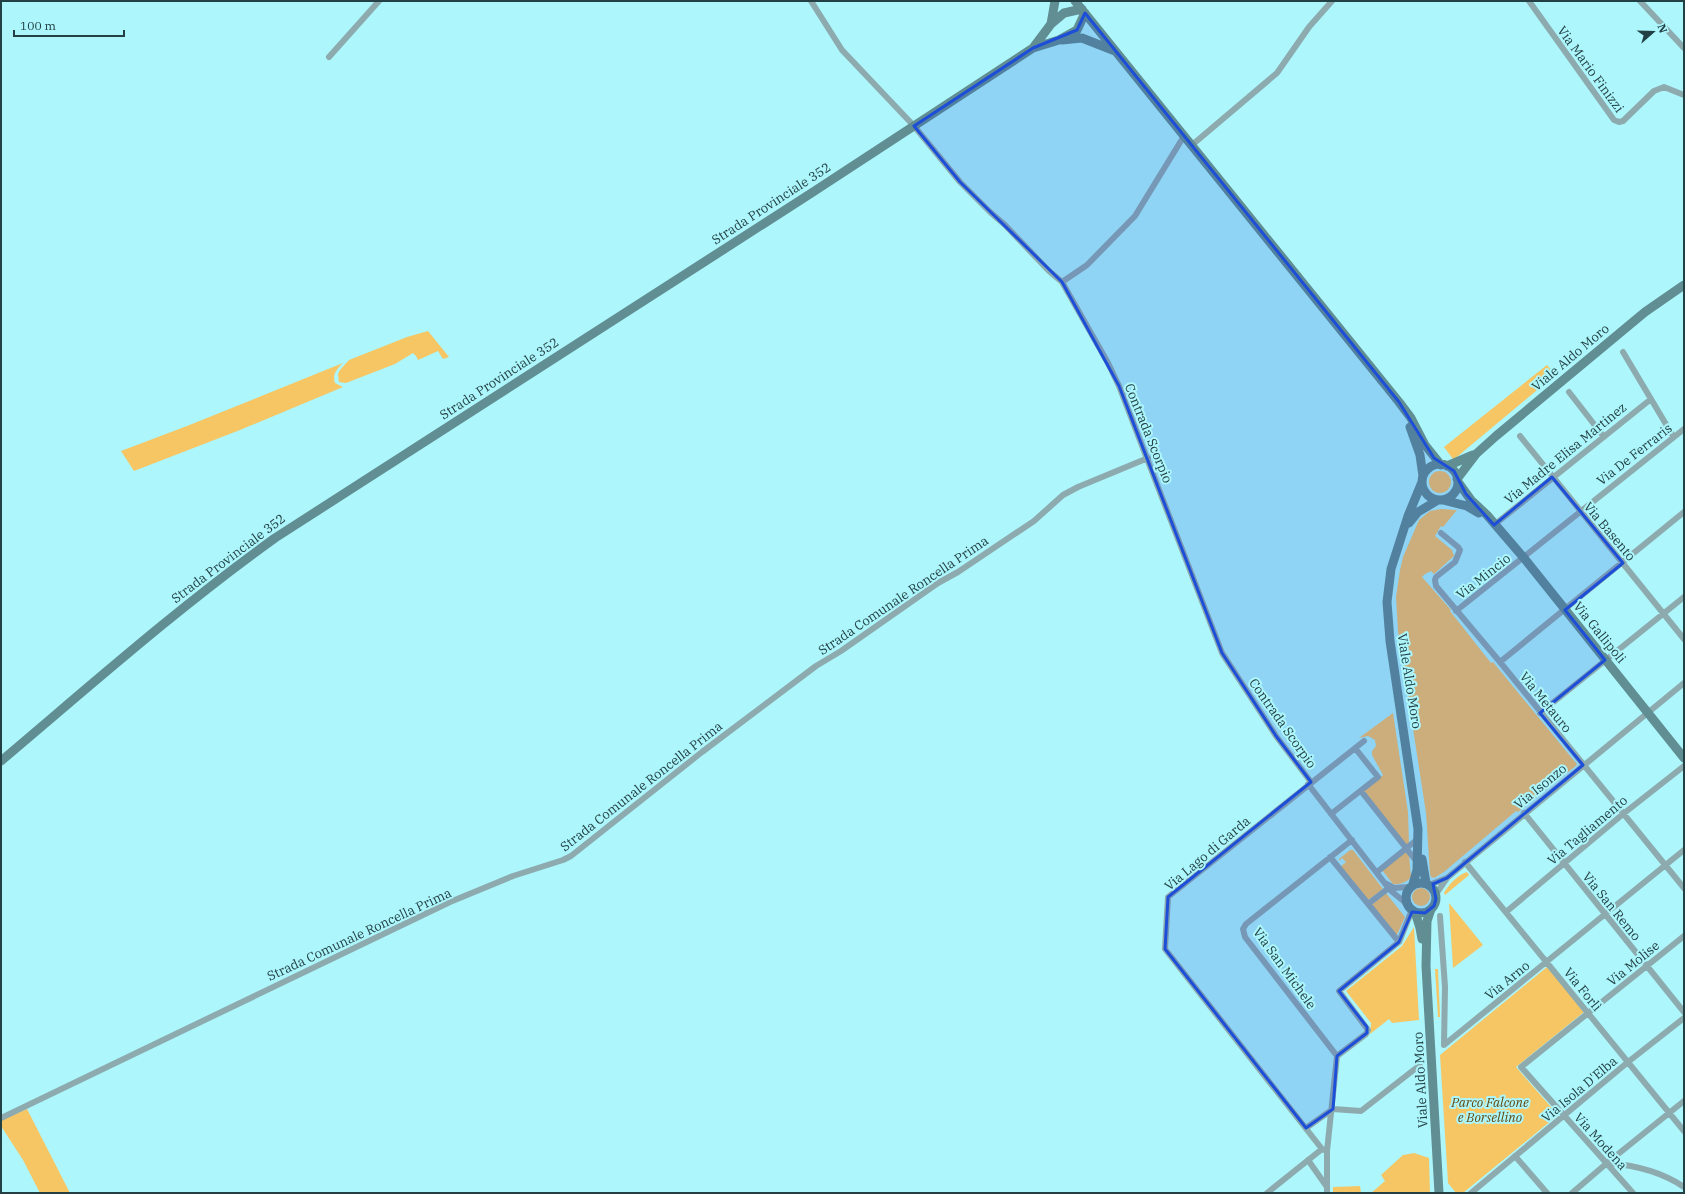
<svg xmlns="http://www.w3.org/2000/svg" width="1685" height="1194" viewBox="0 0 1685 1194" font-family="'IBM Plex Serif',serif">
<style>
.green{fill:#f7c664}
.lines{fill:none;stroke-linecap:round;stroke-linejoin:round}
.street{stroke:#8dabae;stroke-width:6}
.secondary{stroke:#608e92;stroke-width:9}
.marked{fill:#1d4ed8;fill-opacity:0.2;stroke:#1d4ed8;stroke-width:3;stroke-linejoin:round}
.labels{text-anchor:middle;stroke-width:4;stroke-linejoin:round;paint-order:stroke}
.street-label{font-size:13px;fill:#234144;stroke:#acf6fc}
.park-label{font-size:13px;font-style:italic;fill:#634910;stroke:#acf6fc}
</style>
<rect width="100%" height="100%" fill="#acf6fc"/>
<path class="green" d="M428 331 449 357 443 359 438 351 418 360 416 356 413 353 395 364 346 383 339 382 338 374 340 370 349 360 407 337Z
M343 363C337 369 332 374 335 383L343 387 240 430 134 471 121 451 187 426Z
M1547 365 1555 375 1458 456 1453 459 1444 447Z
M1429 482a11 11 0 1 1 22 0a11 11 0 1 1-22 0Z
M1441 509 1457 510 1443 527 1441 526 1435 536 1452 550 1454 556 1434 574 1431 571 1425 574 1422 577 1451 610 1450 611 1491 663 1493 662 1576 763 1577 765 1518 812 1516 811 1444 872 1434 878 1431 877 1430 874 1426 813 1398 631 1396 597 1400 570 1403 557 1419 520 1430 511Z
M1393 713 1408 812 1409 844 1406 846 1363 791 1383 775 1372 755V751L1376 746 1375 740 1368 736 1359 738Z
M1350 850H1353L1383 889 1367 901 1340 867 1346 862 1342 858 1339 861V859Z
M1406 850 1409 855 1411 877C1407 882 1400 885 1393 884L1382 870Z
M1467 872 1469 875 1445 895 1444 893C1448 885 1459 874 1467 872Z
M1412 897a9 9 0 1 1 18 0a9 9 0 1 1-18 0Z
M1386 893 1405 917 1396 937 1371 905Z
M1449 903 1483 945 1453 968Z
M1414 927 1419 1020 1392 1023 1389 1019 1370 1034 1371 1023 1346 991 1402 946Z
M1547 967 1584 1012 1516 1067 1558 1115 1463 1193H1456L1448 1183 1440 1055Z
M1435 969H1438L1440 1017H1438Z
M27 1109 70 1193H40L23 1160 1 1126V1120Z
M1414 1153 1429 1158 1430 1193H1371L1385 1181 1381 1175 1403 1155Z
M1360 1186 1361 1193H1333V1187Z"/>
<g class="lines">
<path class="street" d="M811 1 842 50 914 126 960 182 990 212 1005 225 1049 271 1062 282 1108 363 1119 386 1222 653 1276 736 1311 782
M1529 1 1614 120 1619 122 1623 121 1654 91 1664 87 1684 95
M1640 1 1684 48
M329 57 379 1
M1192 145 1277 73 1309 27 1332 1
M1062 282 1087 265 1135 216 1184 136
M1623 352 1673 436
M1569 392 1604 437
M1520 436 1684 639
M1494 525 1651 399
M1441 533 1458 547 1460 550 1455 562 1436 577 1435 580 1436 586 1500 662 1684 888
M1456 611 1684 429
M1500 662 1684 512
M1540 713 1684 597
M1308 784 1390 890 1407 904
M1361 791 1417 862
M1524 813 1684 1012
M1331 814 1378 777 1355 748
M1330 857 1399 942
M1465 862 1684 1131
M1377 872 1419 838
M1387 884 1394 888 1409 887
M1429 885 1447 878 1684 683
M1436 894 1447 878
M1368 904 1390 887
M1506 912 1623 814 1684 766
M1440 916 1445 987 1444 1045 1684 850
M1337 1056 1245 937 1243 929 1246 924 1352 840
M1337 1056 1366 1034 1368 1030 1339 991 1399 942 1412 910
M1333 1109 1361 1111 1420 1065
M1 1118 450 902 513 876 563 860 571 856 702 752 816 666 841 651 938 583 958 572 1034 521 1063 495 1078 487 1148 458
M1306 1128 1333 1109
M1327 1151 1322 1149 1165 949 1168 897 1364 741
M1515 1156 1547 1193
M1308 1160 1327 1187
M1607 1163C1633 1165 1662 1172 1684 1187
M1267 1193 1322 1149
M1327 1193V1151L1337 1056
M1471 1193 1628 1062 1684 1018
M1572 1193 1607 1163 1684 1101
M1633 1193 1521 1067 1684 936"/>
<path class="secondary" d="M1075 1 1399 402 1411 418 1425 445 1441 465
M1051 24 1055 1
M1062 40 1082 38 1115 51
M1033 48 1051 24 1064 13 1082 9
M1410 427 1420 455 1423 476
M1422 482a18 18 0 1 1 36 0a18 18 0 1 1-36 0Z
M1447 466 1473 455
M1457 479 1476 454 1496 436 1645 312 1684 285
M1458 482 1471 500 1487 515 1524 558 1684 758
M1443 500 1467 506 1479 513
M1409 523 1418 512 1438 500
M1 761C91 685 179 607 275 538L813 192 1033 48 1059 40 1077 30 1085 13
M1422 859 1426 883
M1406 898a15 15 0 1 1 30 0a15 15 0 1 1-30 0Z
M1413 884 1417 870 1418 829 1390 641 1387 602 1391 569 1408 516 1422 482
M1431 909 1427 921 1426 966 1439 1193
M1415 912 1420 928 1422 939"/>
</g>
<path class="marked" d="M1085 13 1399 402 1434 458 1454 471 1466 494 1494 525 1552 477 1623 563 1565 610 1605 660 1540 713 1583 765 1447 878 1433 884 1436 899 1434 906 1425 913 1412 912 1399 942 1339 991 1367 1027V1033L1337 1056 1333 1109 1306 1128 1165 949 1168 897 1311 782 1276 736 1222 653 1119 386 1062 282 960 182 914 126 1033 48 1077 30Z"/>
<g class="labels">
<g class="street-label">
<text transform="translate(1591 69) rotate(54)" y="5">Via Mario Finizzi</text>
<text transform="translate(771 203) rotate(-33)" y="5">Strada Provinciale 352</text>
<text transform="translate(1570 357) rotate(-40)" y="5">Viale Aldo Moro</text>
<text transform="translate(499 378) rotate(-33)" y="5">Strada Provinciale 352</text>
<text transform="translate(1149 433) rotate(68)" y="5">Contrada Scorpio</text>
<text transform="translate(1565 453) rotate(-39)" y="5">Via Madre Elisa Martinez</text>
<text transform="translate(1634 454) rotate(-38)" y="5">Via De Ferraris</text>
<text transform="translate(1610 531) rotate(50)" y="5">Via Basento</text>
<text transform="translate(228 558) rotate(-37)" y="5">Strada Provinciale 352</text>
<text transform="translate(1483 576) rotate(-38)" y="5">Via Mincio</text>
<text transform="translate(903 595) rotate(-34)" y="5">Strada Comunale Roncella Prima</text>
<text transform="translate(1600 632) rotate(51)" y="5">Via Gallipoli</text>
<text transform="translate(1410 681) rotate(81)" y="5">Viale Aldo Moro</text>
<text transform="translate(1546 702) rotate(51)" y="5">Via Metauro</text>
<text transform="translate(1283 723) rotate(55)" y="5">Contrada Scorpio</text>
<text transform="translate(641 786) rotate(-38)" y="5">Strada Comunale Roncella Prima</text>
<text transform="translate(1540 786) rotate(-39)" y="5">Via Isonzo</text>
<text transform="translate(1587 830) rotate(-40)" y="5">Via Tagliamento</text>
<text transform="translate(1207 853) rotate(-40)" y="5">Via Lago di Garda</text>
<text transform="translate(1612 906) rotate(51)" y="5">Via San Remo</text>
<text transform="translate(359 934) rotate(-25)" y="5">Strada Comunale Roncella Prima</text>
<text transform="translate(1633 963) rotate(-39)" y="5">Via Molise</text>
<text transform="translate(1285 968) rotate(54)" y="5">Via San Michele</text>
<text transform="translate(1507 980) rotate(-39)" y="5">Via Arno</text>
<text transform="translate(1583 989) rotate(51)" y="5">Via Forlì</text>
<text transform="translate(1420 1080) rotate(-93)" y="5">Viale Aldo Moro</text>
<text transform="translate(1579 1089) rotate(-40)" y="5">Via Isola D'Elba</text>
<text transform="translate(1601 1141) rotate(48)" y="5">Via Modena</text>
</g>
<g class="park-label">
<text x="1490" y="1107">Parco Falcone<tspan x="1490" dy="15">e Borsellino</tspan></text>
</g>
</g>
<rect width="1685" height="1194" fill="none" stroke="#234144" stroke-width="4"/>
<g transform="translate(1653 32) rotate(70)" stroke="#acf6fc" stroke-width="3" paint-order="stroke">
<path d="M0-3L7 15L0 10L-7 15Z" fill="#234144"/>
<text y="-6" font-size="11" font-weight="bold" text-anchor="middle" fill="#234144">N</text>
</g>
<path d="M14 30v6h110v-6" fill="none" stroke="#234144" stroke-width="2"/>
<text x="20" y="30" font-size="12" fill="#234144" stroke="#acf6fc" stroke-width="3" paint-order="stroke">100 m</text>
</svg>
